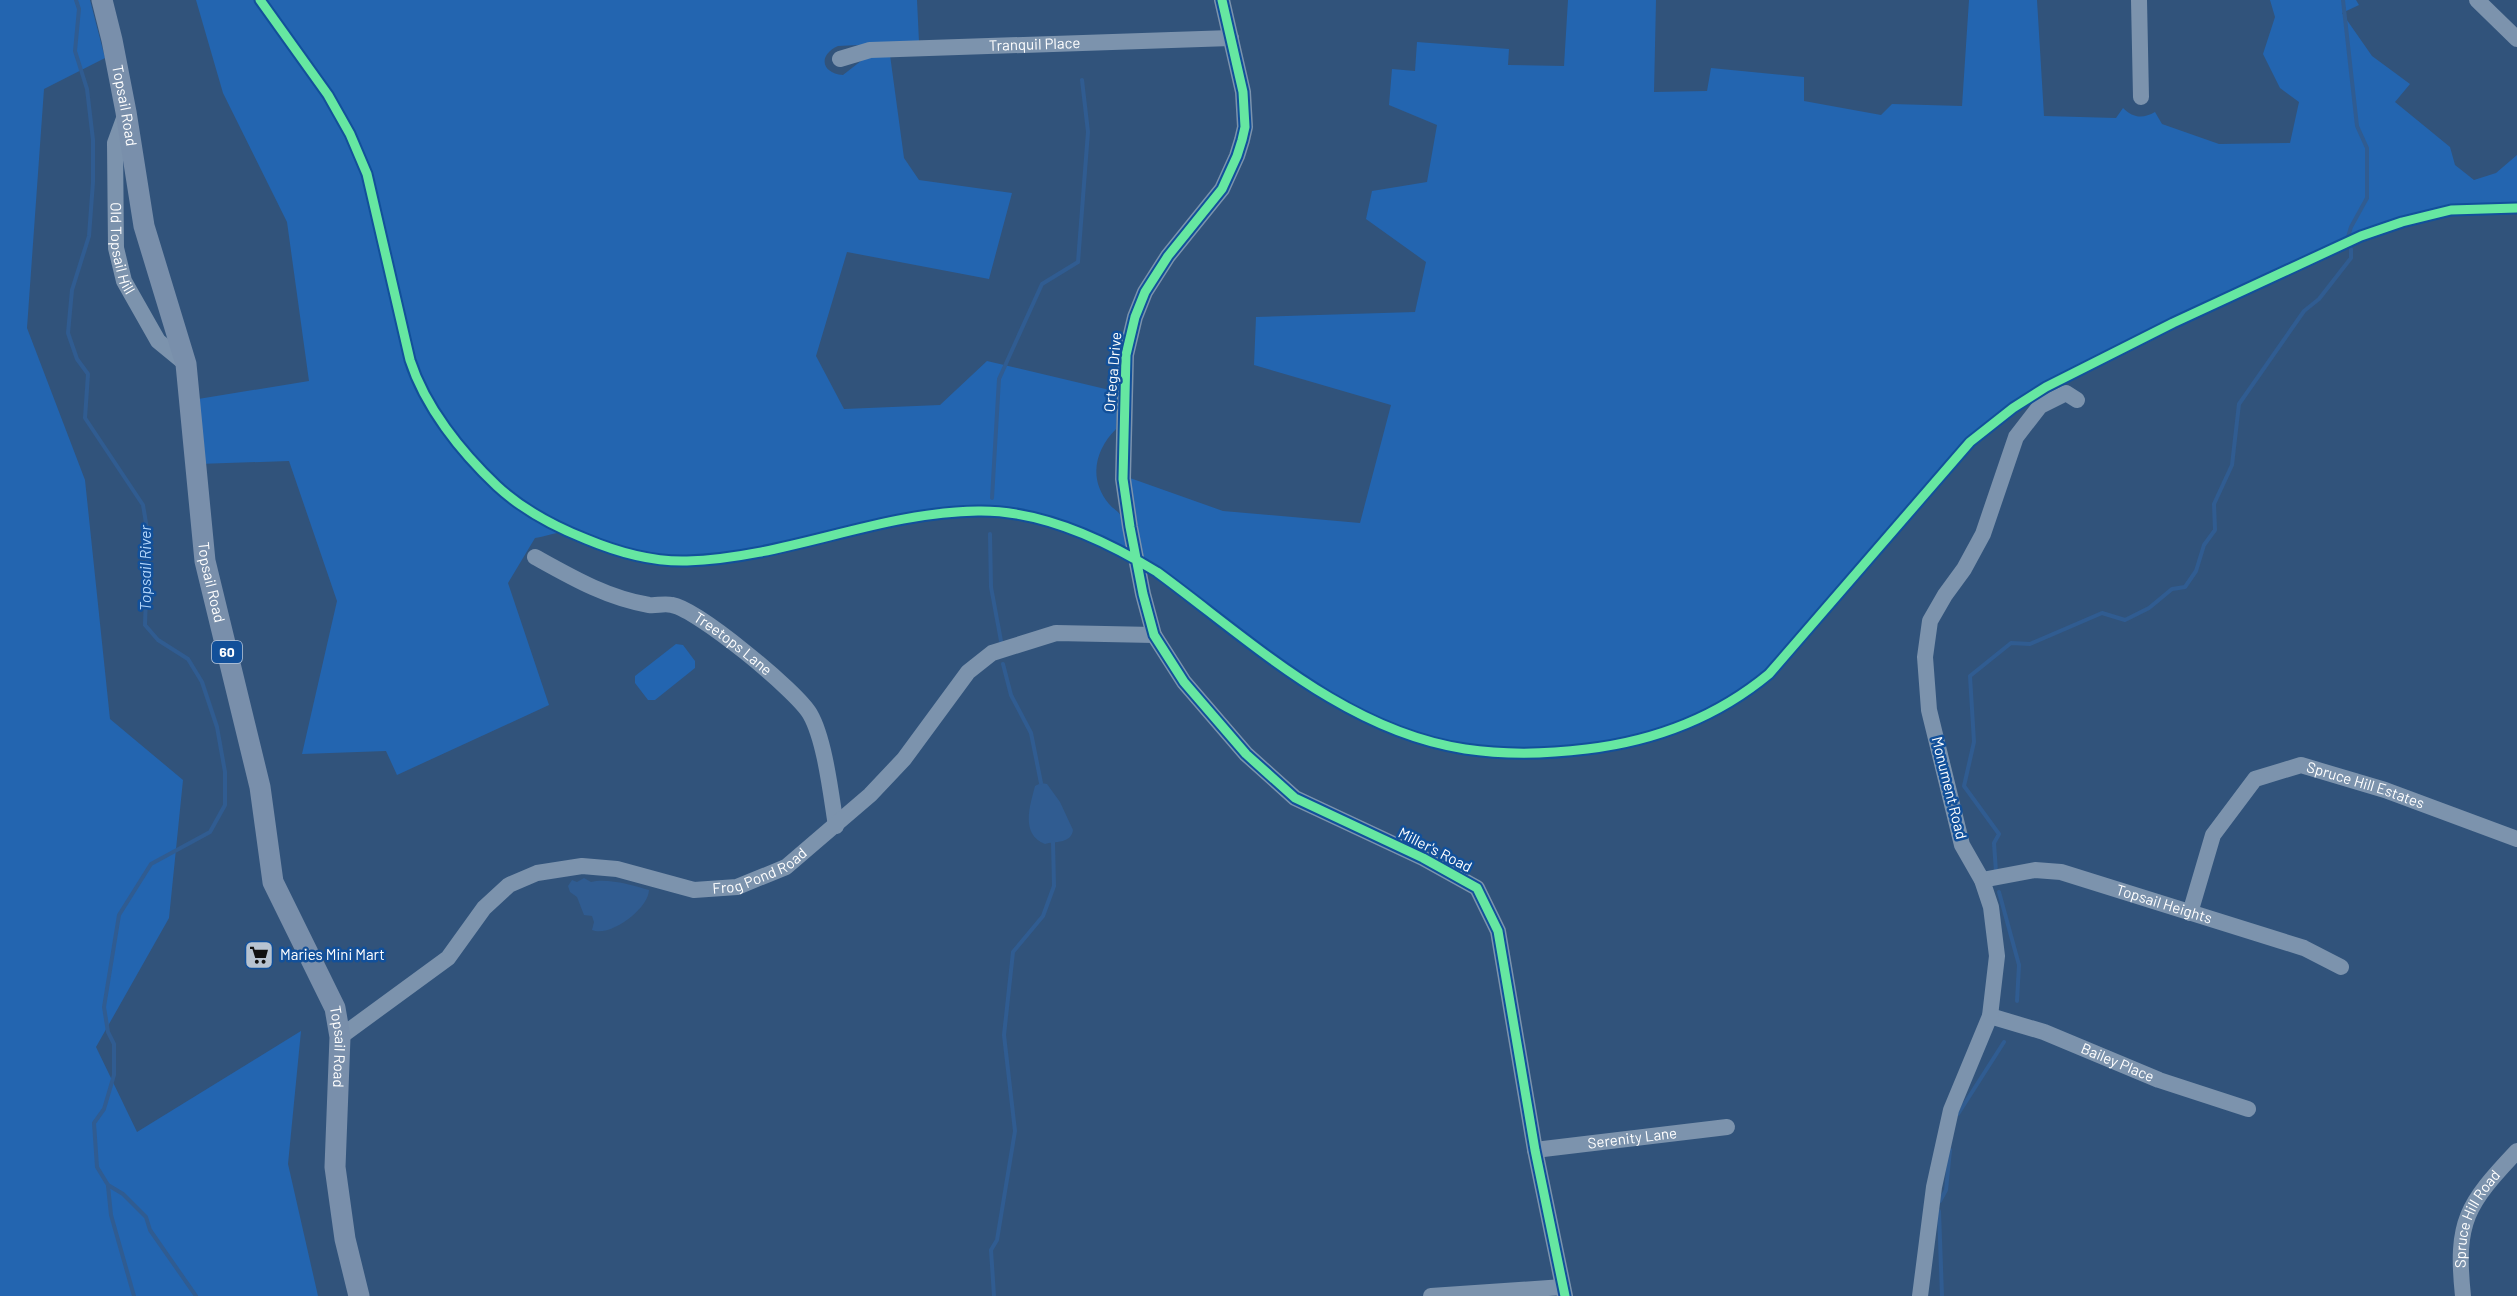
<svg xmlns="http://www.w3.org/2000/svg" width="2517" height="1296" viewBox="0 0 2517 1296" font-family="Barlow,sans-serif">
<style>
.green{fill:#2365b0}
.water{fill:#305c91}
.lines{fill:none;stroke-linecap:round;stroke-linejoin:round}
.stream{stroke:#305c91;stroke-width:4}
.minor{stroke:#7c93ad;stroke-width:16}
.major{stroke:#798fab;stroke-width:21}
.cycleway-casing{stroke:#12509a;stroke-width:13}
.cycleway{stroke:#66e7a1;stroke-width:9}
.labels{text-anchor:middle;stroke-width:5;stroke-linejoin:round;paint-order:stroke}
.shield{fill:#12509a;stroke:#b8cae1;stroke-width:1.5}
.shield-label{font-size:14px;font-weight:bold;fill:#fff}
.street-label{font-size:15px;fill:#fff;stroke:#12509a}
.poi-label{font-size:15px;fill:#fff;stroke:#12509a;text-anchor:start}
.water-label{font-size:16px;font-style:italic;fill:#b2d5fa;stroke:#12509a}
</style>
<rect width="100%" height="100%" fill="#31537b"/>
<path class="green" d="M0 0H90L105 58 44 89 27 328 85 480 110 719 183 780 169 918 96 1047 137 1132 301 1031 288 1164 318 1296H0Z
M196 0H917L919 42 838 46C818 55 821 73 843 75L866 57 890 55 904 158 919 180 1012 193 989 279 847 252 816 356 844 409 940 405 987 361 1118 392 1116 429C1095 450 1088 479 1109 504 1113 509 1120 512 1122 518 1126 528 1126 540 1128 550 1089 534 1051 515 1008 510 900 497 796 552 690 557 661 558 632 551 605 543 595 540 585 532 575 531 563 530 547 536 535 538L508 583 549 705 397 775 386 751 302 754 337 601 289 461 198 464 192 400 309 381 287 222 223 93Z
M1568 0H1656L1654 92 1707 91 1711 68 1804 77V101L1881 115 1892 104 1962 106 1969 0H2037L2044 116 2116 118 2123 108C2133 118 2143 119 2155 112L2162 124 2219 144 2290 143 2299 102 2280 88 2263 54 2275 17 2270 0H2356L2359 5 2342 13 2372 56 2410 84 2395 102 2450 147 2455 165 2474 180 2496 173 2517 155V205L2442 210 2404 218 2363 233 2167 323 2024 397 1974 434 1764 673 1705 712 1622 740 1537 749 1462 746 1402 730 1348 705 1307 680 1165 573 1140 558 1130 478 1223 511 1360 523 1391 405 1254 365 1256 317 1415 312 1426 262 1366 219 1372 191 1427 182 1437 125 1389 105 1392 69 1415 71 1417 42 1509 49 1508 65 1564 66Z
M676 644 683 645 695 661V668L655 700H648L635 683V676Z"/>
<path class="water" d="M1041 783 1047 784 1060 802 1073 830C1071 844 1055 841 1045 844 1020 834 1030 806 1035 786Z
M584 878 591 882C608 878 631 885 649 890 649 908 610 938 592 930L594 922 592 916 584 915 577 897 570 892 568 886 572 880 577 882Z"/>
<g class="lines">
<path class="stream" d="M76 0 79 9 75 51 87 89 93 140V182L89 236 72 290 68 333 77 359 88 374 85 418 143 505 148 535 145 625 158 640 188 659 202 682 217 727 225 772V805L210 832 151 864 119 915 104 1007 108 1032 114 1044V1075L104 1109 94 1123 97 1167 108 1185 123 1194 146 1217 150 1230 196 1296
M2343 0 2357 126 2367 148V198L2351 227 2348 237
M992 498 999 379 1042 284 1078 262 1088 132 1082 80
M990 534 991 587 1001 641
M1003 664 1011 695 1031 733 1041 783
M1996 872 1994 843 1999 834 1964 786 1974 742 1970 676 2011 643 2030 644 2102 613 2125 620 2149 608 2172 589 2185 587 2196 571 2204 545 2215 530 2214 504 2232 465 2239 404 2304 311 2319 299 2351 258V249
M1999 892 2019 965 2017 1001
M1958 1114 2004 1042
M108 1186 111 1215 134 1296
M1940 1201 1946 1190 1950 1150
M1939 1211 1942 1296
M994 1296 991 1250 997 1240 1015 1131 1004 1035 1013 952 1043 916 1054 886 1053 842"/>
<g class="minor">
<path d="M1222 0 1243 92 1245 127 1242 140 1237 156 1222 189 1168 256 1145 292 1135 317 1126 355 1123 479 1130 527 1143 594 1154 635 1184 682 1246 754 1295 798 1423 858 1477 888 1498 931 1535 1150 1565 1296"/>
<path d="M2139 0 2141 97"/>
<path d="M2477 0 2517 39"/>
<path id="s1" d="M840 59 870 50 1231 38"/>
<path id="s2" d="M126 113 115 143 116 248 124 281 158 341 186 364"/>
<path id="s3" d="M535 557C571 577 607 598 649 605 656 606 664 603 672 605 697 609 797 691 810 714 825 740 831 795 836 826"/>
<path id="s4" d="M1982 880 2035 870 2061 872 2304 948 2341 967"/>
<path id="s5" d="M2190 913 2213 835 2255 779 2301 765 2385 790 2517 839"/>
<path id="s6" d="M1990 1016 2044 1032 2159 1080 2248 1109"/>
<path id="s7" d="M340 1037 448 958 484 908 509 885 537 873 582 866 617 869 694 890 737 887 786 867 870 795 904 759 968 672 992 653 1056 633 1154 635"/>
<path id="s8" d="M1535 1150 1727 1127"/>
<path d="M1431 1296 1563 1287"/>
<path d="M1920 1296 1934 1187 1951 1110 1990 1016 1997 956 1991 907 1982 880 1962 845 1929 710 1925 657 1930 621 1945 595 1964 569 1983 534 2016 437 2040 406 2066 393 2077 400"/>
<path id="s9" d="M2463 1296C2455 1221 2467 1204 2517 1151"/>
</g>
<path class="major" id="s10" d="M102 0 112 40 126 112 144 226 186 364 205 561 260 787 273 882 335 1008 340 1037 335 1167 345 1239 359 1296"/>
<g class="cycleway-casing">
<path id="cycleway" d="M260 0 328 95 350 134 367 174 410 360C425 407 461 452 497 486 523 510 553 526 586 539 617 552 653 562 687 561 786 558 879 512 978 511 1040 510 1105 540 1157 572 1251 641 1345 731 1465 749 1505 755 1547 754 1587 749 1654 741 1716 718 1769 674L1970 442 2013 408 2046 387 2173 323 2361 236 2402 222 2451 210 2517 208
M1222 0 1243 92 1245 127 1242 140 1237 156 1222 189 1168 256 1145 292 1135 317 1126 355 1123 479 1130 527 1143 594 1154 635 1184 682 1246 754 1295 798 1423 858 1477 888 1498 931 1535 1150 1565 1296"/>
</g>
<use href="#cycleway" class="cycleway"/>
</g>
<defs>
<g id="supermarket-square" transform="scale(1.5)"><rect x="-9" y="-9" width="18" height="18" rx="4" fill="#b7c3d1" stroke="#12509a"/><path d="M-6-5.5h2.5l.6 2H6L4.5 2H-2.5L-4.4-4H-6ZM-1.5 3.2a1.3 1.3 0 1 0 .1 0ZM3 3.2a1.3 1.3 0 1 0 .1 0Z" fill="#111"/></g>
</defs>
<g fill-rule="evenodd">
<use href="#supermarket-square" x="259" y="955"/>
</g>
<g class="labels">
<rect class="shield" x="212" y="641" width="30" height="22" rx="4.5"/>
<g class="shield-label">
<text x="227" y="657">60</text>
</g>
<g class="street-label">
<text dy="5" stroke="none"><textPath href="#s1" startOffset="196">Tranquil Place</textPath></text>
<text dy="5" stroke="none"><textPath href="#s10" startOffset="108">Topsail Road</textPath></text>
<text dy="5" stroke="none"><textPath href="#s2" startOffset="138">Old Topsail Hill</textPath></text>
<text transform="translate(1113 372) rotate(-85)" y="5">Ortega Drive</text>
<text dy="5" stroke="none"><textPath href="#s10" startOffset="594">Topsail Road</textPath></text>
<text dy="5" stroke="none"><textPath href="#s3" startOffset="220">Treetops Lane</textPath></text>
<text dy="5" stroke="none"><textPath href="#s5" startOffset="267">Spruce Hill Estates</textPath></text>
<text transform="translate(1949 788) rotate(76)" y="5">Monument Road</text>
<text transform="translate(1435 850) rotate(27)" y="5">Miller's Road</text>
<text dy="5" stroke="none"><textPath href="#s7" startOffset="490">Frog Pond Road</textPath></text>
<text dy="5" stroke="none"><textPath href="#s4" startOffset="188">Topsail Heights</textPath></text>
<text dy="5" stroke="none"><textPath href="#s10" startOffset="1080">Topsail Road</textPath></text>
<text dy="5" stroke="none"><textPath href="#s6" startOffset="136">Bailey Place</textPath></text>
<text dy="5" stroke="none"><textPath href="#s8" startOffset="98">Serenity Lane</textPath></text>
<text dy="5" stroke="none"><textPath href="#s9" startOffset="81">Spruce Hill Road</textPath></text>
</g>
<g class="poi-label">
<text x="280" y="960">Maries Mini Mart</text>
</g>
<g class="water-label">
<text transform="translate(145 568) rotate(-90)" y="6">Topsail River</text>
</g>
</g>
</svg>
